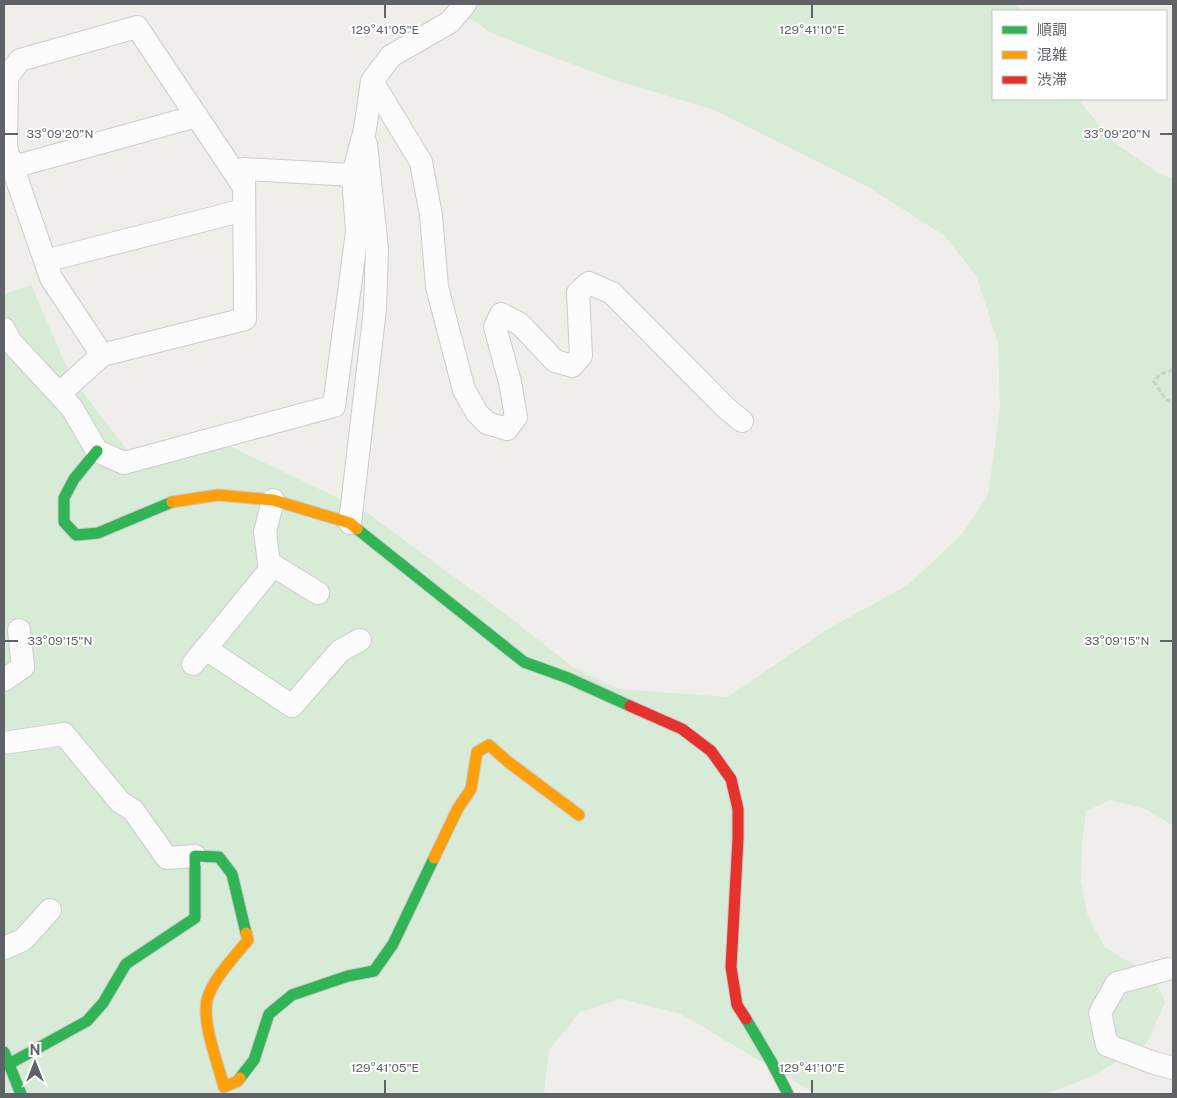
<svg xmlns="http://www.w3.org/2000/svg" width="1177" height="1098" viewBox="0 0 1177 1098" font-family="'Public Sans','Noto Sans JP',sans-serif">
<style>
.green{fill:#d8ebd6}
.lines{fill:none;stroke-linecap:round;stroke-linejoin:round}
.street-casing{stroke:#cbcccc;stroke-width:24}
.fast-casing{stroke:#cacacb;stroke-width:13}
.slow-casing{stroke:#cacacb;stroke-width:13}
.jam-casing{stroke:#cacacb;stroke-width:13}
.path{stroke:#cacfcc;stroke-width:3;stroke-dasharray:5 2.5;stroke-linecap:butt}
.street{stroke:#fdfcfc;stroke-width:22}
.fast{stroke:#30b455;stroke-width:11}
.slow{stroke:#ff9f0a;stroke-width:11}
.jam{stroke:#e5322d;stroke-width:11}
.ticks{fill:none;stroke:#5f6368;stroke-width:2}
.ticks-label{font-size:12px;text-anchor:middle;fill:#5f6368;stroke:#fff;stroke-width:4;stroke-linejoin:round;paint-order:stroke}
</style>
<rect width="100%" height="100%" fill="#efeeea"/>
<path class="green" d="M450 4H1017L1022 11H993V99H1078L1111 140 1161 175 1173 178V826L1146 809 1110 800 1086 811 1082 845 1081 882 1088 917 1105 947 1154 977 1165 1003 1147 1043 1091 1077 1045 1094H816L681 1014 621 999 580 1012 549 1050 544 1094H4V294L31 285 71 377 128 451 223 443 363 510 509 617 573 667 618 689 728 697 826 630 908 585 962 534 988 495 1000 409 998 344 977 277 945 236 870 188 715 110 611 79 491 33Z"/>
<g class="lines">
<g class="street-casing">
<path id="street" d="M372 81 421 162 431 215 437 287 464 390 477 413 487 423 507 429 516 417 510 382 495 327 501 314 520 324 555 361 572 366 581 356 578 293 589 283 612 293 726 408 742 421
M13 167 197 116
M45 261 244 210
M4 329 10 341 72 408 97 451 124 463 334 406 357 232 353 175 365 129 372 81 391 56 450 22 465 4
M102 355 51 278 6 148 7 77 20 60 137 27 244 187
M59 394 102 355 245 319 244 169 353 175
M273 500 265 532 269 563 318 593
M350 523 375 309 377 249 366 144
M206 649 292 706 340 651 360 640
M193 664 273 566
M4 680 23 667 19 630
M4 743 64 734 120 802 133 810 167 858 195 856
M4 948 23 940 50 910
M1168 969 1117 983 1100 1013 1107 1045 1154 1063 1173 1068"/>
</g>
<g class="fast-casing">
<path id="fast" d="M97 451 74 479 64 498V522L76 535 98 533 172 502
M357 529 524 662 568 678 630 706
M746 1019 771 1061 788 1094
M4 1052 21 1094
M9 1064 87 1021 103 1003 126 964 195 918V856L219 857 232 874 246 933
M240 1078 254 1060 269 1014 292 995 348 976 374 971 393 944 434 858"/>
</g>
<g class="slow-casing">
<path id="slow" d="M172 502 218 495 273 500 350 523 357 529
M434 858 458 808 471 789 477 752 489 745 507 761 579 815
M240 1078 238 1081 224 1087C218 1063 202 1025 207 1000 212 980 235 956 248 940L246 933"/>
</g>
<g class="jam-casing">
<path id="jam" d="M630 706 682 729 711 751 731 779 738 809V839L731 967 737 1005 746 1019"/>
</g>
<path class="path" d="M1173 370 1160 374 1154 382 1166 400 1173 402"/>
<use href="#street" class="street"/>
<use href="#fast" class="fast"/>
<use href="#slow" class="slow"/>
<use href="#jam" class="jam"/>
</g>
<path class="ticks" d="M385 5V18M812 5V18M5 134H18M1160 134H1172M5 641H18M1160 641H1172M385 1080V1093M812 1080V1093"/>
<g class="ticks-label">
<text x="385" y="34">129°41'05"E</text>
<text x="812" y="34">129°41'10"E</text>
<text x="60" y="138">33°09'20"N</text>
<text x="1117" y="138">33°09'20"N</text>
<text x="60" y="645">33°09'15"N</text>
<text x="1117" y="645">33°09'15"N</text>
<text x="385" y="1072">129°41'05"E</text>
<text x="812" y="1072">129°41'10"E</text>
</g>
<rect width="1177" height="1098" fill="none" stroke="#5f6368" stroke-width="10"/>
<rect x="992" y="10" width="175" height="90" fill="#ffffff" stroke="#bfc1c3"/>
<rect x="1002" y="26" width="25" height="8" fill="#30b455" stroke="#bfc1c3"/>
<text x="1037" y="35" font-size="15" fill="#5f6368">順調</text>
<rect x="1002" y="51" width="25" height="8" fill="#ff9f0a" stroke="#bfc1c3"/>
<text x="1037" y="60" font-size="15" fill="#5f6368">混雑</text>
<rect x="1002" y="76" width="25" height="8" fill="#e5322d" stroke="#bfc1c3"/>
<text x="1037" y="85" font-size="15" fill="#5f6368">渋滞</text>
<g transform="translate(35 1063)" stroke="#ffffff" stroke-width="4" paint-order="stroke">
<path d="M0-4L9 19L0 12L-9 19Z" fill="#5f6368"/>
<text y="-8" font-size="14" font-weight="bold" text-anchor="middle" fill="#5f6368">N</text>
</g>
</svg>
